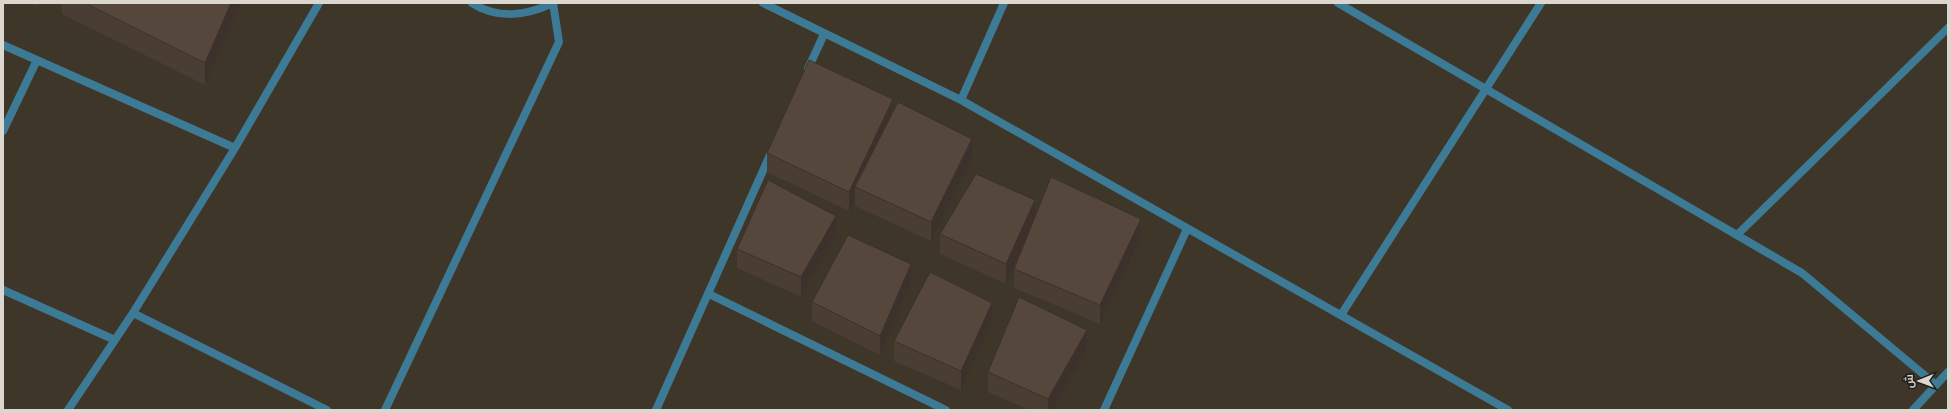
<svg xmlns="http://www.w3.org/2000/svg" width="1951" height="413" viewBox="0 0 1951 413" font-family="'Roboto Condensed',Cairo,sans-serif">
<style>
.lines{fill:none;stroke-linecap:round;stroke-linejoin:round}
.minor{stroke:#3d7a96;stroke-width:8}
.tertiary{stroke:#3d7a96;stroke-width:8}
.wall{fill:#4a3d34}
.shaded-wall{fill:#3c322b}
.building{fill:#56473d;stroke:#3c322b}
</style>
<rect width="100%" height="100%" fill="#3e3628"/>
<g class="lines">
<path class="minor" d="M763 3 961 100 1508 410
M1338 3 1802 273 1935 384
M3 45 235 148
M808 69 824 34
M961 100 1004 3
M3 131 37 60
M1737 235 1948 28
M3 290 115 340
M709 294 946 410
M133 313 327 410
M1341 315 1541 3
M68 410 133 313 235 148 319 3
M656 410 770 155
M1104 410 1187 229
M1913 410 1948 372"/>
<path class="tertiary" d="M472 3C499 20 526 16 553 3
M385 410 559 42 553 3"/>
</g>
<path class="wall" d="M29 3H38L37 6Z
M62 3H240L205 85 62 14Z
M893 111 972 158 931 241 855 206V198L849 211 767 172V153Z
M1035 216 1141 238 1100 324 1014 288V269L1024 245 1006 284 940 254V234Z
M836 235 801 297 737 268V249Z
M911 283 880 355 812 321V302Z
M992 322 961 390 894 361V341Z
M1087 350 1053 410H1029L988 392V372Z"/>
<path class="shaded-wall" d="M231 3H240L205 85V63Z
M893 99V118L855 187V198L849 211V192Z
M972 139V158L931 241V222Z
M1035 200V219L1006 284V264Z
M836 216V235L801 297V277Z
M1141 219V238L1100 324V305Z
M911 264V283L880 355V336Z
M992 303V322L961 390V371Z
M1087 330V350L1053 410H1048V399Z"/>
<path class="building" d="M85 3H231L205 63Z
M809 60 893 99 849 192 767 153Z
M898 102 972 139 931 222 855 187Z
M976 174 1035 200 1006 264 940 234Z
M1051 177 1141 219 1100 305 1014 269Z
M768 180 836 216 801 277 737 249Z
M848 235 911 264 880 336 812 302Z
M930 272 992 303 961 371 894 341Z
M1019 297 1087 330 1048 399 988 372Z"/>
<rect width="1951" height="413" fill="none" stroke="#dcd7ce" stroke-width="8"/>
<g transform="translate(1919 381) rotate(269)" stroke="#221e18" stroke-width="3" paint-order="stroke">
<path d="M0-3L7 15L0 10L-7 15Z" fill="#dcd7ce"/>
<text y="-6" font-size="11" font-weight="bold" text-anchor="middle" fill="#dcd7ce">ش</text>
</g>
</svg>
